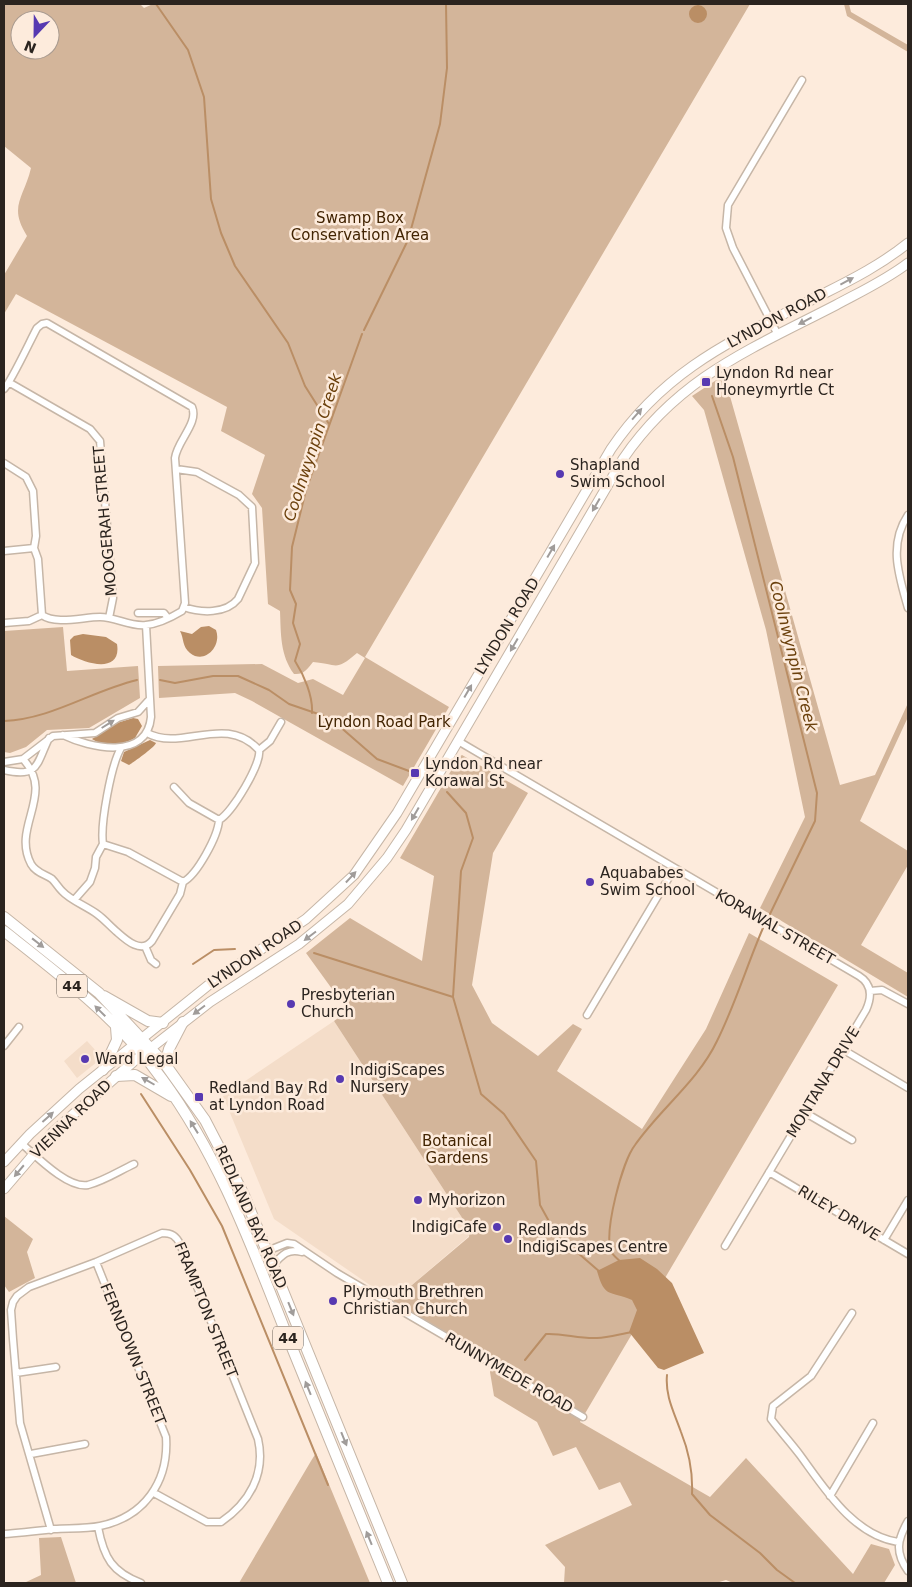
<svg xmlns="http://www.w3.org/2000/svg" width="912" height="1587" viewBox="0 0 912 1587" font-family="'DejaVu Sans',sans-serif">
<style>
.built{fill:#f4ddc9}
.green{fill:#d3b59a;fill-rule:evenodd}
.water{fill:#ba8e65}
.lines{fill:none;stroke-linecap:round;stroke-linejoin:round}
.stream{stroke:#ba8e65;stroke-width:2}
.minor-casing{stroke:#c6b6a7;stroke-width:9}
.secondary-casing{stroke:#c6b6a7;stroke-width:11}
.primary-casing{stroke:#c6b6a7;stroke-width:12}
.minor{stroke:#fff;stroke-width:6}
.secondary{stroke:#fff;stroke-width:9}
.primary{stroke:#fff;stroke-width:10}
.oneway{fill:#a09c9a}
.poi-dot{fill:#5739b1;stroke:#fdebdc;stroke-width:2}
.labels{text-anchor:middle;stroke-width:5;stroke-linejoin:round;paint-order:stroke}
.shield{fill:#fdebdc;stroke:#6a6058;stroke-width:1}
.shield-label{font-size:14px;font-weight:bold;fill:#2b241f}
.park-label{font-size:15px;fill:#422402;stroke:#fdebdc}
.street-label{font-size:15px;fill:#2b241f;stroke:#fdebdc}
.poi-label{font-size:15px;fill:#2b241f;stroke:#fdebdc;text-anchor:start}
.water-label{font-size:16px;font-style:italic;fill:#6b400c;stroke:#fdebdc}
</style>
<rect width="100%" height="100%" fill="#fdebdc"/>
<path class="built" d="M334 1021 470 1230 469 1236 393 1301 274 1219 223 1096Z
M87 1041 98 1053 97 1062 77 1078 64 1061Z"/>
<path class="green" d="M4 4H140L144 8 153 4H750L365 657 449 707 403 786 252 701 235 693 159 698 158 666 262 664 298 683 313 679 343 695 365 658 357 653C335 672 338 664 313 662 307 669 304 675 294 674 280 655 281 634 280 611L268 604 262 508 252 494 265 455 221 431 227 407 16 294 4 314V275L27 236C8 206 24 198 31 168L4 146ZM20 20H50V50H20Z
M844 4H849L851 12 908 45V52L847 16Z
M724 375 840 785 875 775 908 703V717L860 821 908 851V865L861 945 908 973V997L760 908 805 817 766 630 704 410 692 396Z
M63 627 67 671 138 666 140 698 89 728 47 730 26 747 10 753 4 752V631Z
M462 755 528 793 493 853 472 985 492 1023 538 1056 573 1024 582 1029 557 1071 642 1129 706 1029 749 933 838 985 580 1422 710 1497 746 1458 853 1574 871 1544 889 1549 895 1565 884 1583H733L726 1580 716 1583H564L565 1567 545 1545 632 1505 620 1482 599 1490 576 1447 553 1456 537 1422 494 1396 490 1372 495 1361 393 1301 469 1237 470 1230 334 1021 348 1011 306 953 350 918 422 961 434 876 400 858 459 757Z
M4 1216 33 1239 27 1252 35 1278 9 1292 4 1285Z
M316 1453 370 1583H239L311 1461Z
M61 1537 76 1583H24L41 1575 39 1538Z"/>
<path class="water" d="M689 14a9 9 0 1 1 18 0a9 9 0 1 1-18 0Z
M209 626 216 630C222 646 205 665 190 653 182 647 184 638 180 631L192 634 201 627Z
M83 634 106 637 117 644C122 674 86 664 71 655L70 640 74 636Z
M133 718 138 719 142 726 135 738C122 745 105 748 92 739L117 723Z
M150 740 156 743C155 747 134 762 129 765L121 761 124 752Z
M640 1258 657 1269 672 1283 704 1353 664 1370 658 1368 629 1332 637 1310 632 1300C609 1290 605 1299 597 1271L619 1260Z"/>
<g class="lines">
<path class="stream" d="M156 4 188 50 204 97 211 199 221 233 235 266 288 343 305 386 329 424
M364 330 408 240 440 124 447 68 446 4
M712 396 733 457 817 793 815 821 769 916
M160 680 175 683 213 676H238L269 690 289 704 330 718 377 759 409 771
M312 713C313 696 304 675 295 661L300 644 293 623 296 604 290 590 292 547 306 490 362 334
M4 721C52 719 91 691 137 680
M447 792 466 813 473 838 461 871 453 997 481 1094 504 1114 536 1161 540 1205 556 1234 600 1272
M314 953 453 997
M193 964 214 950 235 949
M141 1094 190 1170 222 1226 328 1485
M621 1262C617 1258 612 1255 611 1251 604 1231 622 1162 635 1145 660 1109 698 1081 717 1041 735 1005 747 965 763 928
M525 1360 546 1334C563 1333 579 1339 597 1338 608 1338 620 1334 632 1332
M667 1375C665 1396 674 1412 681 1432 689 1452 693 1472 692 1494L710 1515 760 1553 777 1570 795 1583"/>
<g class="minor-casing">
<path id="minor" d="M778 335 733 248 726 228 728 205 802 80
M10 383 90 429 100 441 113 598 109 618
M4 389C11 382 30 341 37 328L42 324 47 323 192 407C199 423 177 441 175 458L185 603 182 611C172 617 158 624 146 625 130 627 116 617 100 617 83 617 56 625 42 615L38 559 34 548 36 536 33 491 26 477 4 463
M176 469 197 472 239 495 252 507 255 563 238 599C226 614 201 613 184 607
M908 515C888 545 899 576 908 608
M4 551 34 548
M138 613H164L168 618
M4 623 29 621 42 615
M147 733C182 752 225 713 259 750 262 763 232 813 219 820L189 803 174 787
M63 735C90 748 147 761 151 717L146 625
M458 741 859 976C872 984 872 997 866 1010L725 1246
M259 750 270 741 281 722
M23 759C56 795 11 826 31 864 36 873 45 874 52 879 56 883 58 887 62 891 70 900 86 906 97 914 104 919 110 926 117 932 126 940 141 954 152 941L180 894 183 882 128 852 103 844C100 825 111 765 121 748
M4 762 23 759 53 736 95 733 118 718 138 712 148 701
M4 770C39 778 36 765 49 738
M183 882C197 875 218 836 219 820
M75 899 90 882 95 868 96 857 103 844
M145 946 151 960 156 964
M870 991 882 990 908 1004
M587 1015 674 869
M4 1046 19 1027
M842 1049 908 1088
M804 1112 852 1140
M21 1143C36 1156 68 1189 88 1185 104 1181 119 1171 134 1164
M769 1172 908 1254
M884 1240 908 1200
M267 1251 287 1243 294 1244 337 1273 583 1417
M273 1265C282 1255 288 1248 302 1252
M852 1313 811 1376 773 1406 771 1419C780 1431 791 1443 800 1455 825 1489 853 1535 898 1542
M16 1373 56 1367
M31 1454 85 1444
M830 1496 873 1423
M908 1521C897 1540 895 1553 908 1571
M98 1527C104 1558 112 1572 141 1583
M51 1530 20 1423 13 1339 11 1310 13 1302 17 1296 29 1287 96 1262 162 1233C172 1233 176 1236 180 1244L258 1439C266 1474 249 1503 221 1522H207L154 1493
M4 1534C20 1533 37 1531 54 1529 69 1528 85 1529 100 1526 144 1517 169 1482 166 1437L96 1262"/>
</g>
<g class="secondary-casing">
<path id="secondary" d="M4 1162 30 1134 79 1089 211 983 306 919 354 875 397 813 611 449C667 366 738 338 823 294 853 279 882 264 908 243
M4 1189 52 1133 133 1062 210 1002 299 944 348 904 387 858 406 830 623 459C679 377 751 349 836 305 860 292 886 280 908 263"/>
</g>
<g class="primary-casing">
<path id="primary" d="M4 917 99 993 165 1064 205 1120 244 1195 402 1583
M4 931C60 975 120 1020 162 1079 218 1155 250 1242 284 1328 318 1413 353 1498 388 1583
M104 996 148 1021 163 1023
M165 1064 169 1049 183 1022
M103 1070 117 1040 116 1027
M116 1076 135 1075 171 1096"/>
</g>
<use href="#minor" class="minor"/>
<use href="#secondary" class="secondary"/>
<use href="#primary" class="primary"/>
</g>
<defs><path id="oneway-solid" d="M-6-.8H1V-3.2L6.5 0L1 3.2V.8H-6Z" transform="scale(1.25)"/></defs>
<g class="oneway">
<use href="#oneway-solid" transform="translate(847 281) rotate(-28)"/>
<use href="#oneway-solid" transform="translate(805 321) rotate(152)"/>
<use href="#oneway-solid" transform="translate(637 414) rotate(-49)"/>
<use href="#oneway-solid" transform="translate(596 505) rotate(120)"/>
<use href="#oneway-solid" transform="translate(551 551) rotate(-60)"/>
<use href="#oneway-solid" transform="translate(514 645) rotate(120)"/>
<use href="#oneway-solid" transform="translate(468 691) rotate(-60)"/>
<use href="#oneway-solid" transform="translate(108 724) rotate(-32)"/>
<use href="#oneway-solid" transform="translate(415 814) rotate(120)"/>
<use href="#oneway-solid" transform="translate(351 877) rotate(-47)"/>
<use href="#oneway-solid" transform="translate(310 936) rotate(143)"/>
<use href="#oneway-solid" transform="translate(38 943) rotate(38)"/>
<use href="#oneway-solid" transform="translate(199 1010) rotate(143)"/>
<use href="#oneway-solid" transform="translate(100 1011) rotate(-135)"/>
<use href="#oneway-solid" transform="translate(148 1081) rotate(-150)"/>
<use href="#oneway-solid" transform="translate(48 1117) rotate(-42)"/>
<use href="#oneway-solid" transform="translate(194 1127) rotate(-122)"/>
<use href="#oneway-solid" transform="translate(19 1171) rotate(130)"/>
<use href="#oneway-solid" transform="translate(291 1309) rotate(68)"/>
<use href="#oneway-solid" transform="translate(308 1388) rotate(-112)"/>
<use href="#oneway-solid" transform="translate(344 1439) rotate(68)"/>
<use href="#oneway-solid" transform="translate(369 1538) rotate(-112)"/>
</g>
<g class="poi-dot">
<rect x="701" y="377" width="10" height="10" rx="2.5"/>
<circle cx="560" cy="474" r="5"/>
<rect x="410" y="768" width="10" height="10" rx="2.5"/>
<circle cx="590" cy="882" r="5"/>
<circle cx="291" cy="1004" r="5"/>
<circle cx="85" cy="1059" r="5"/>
<circle cx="340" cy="1079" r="5"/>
<rect x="194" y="1092" width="10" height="10" rx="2.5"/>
<circle cx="418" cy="1200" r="5"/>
<circle cx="497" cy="1227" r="5"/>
<circle cx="508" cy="1239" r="5"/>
<circle cx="333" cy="1301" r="5"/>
</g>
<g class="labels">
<g class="shield">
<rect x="57" y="974.5" width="30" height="23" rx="4"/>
<rect x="273" y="1326.5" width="30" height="23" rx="4"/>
</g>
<g class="shield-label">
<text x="72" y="991">44</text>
<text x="288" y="1343">44</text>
</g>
<g class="park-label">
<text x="360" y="223">Swamp Box<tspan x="360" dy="17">Conservation Area</tspan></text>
<text x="384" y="727">Lyndon Road Park</text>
<text x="457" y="1146">Botanical<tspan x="457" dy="17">Gardens</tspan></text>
</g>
<g class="street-label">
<text transform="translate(777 318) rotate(-28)" y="5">LYNDON ROAD</text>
<text transform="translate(105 521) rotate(-95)" y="5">MOOGERAH STREET</text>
<text transform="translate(507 626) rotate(-59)" y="5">LYNDON ROAD</text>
<text transform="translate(775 927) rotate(30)" y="5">KORAWAL STREET</text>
<text transform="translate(255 954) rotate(-34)" y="5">LYNDON ROAD</text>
<text transform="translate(823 1082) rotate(-59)" y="5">MONTANA DRIVE</text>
<text transform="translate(71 1119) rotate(-44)" y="5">VIENNA ROAD</text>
<text transform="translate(839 1213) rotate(31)" y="5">RILEY DRIVE</text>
<text transform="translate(251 1217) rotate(66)" y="5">REDLAND BAY ROAD</text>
<text transform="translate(206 1310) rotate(68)" y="5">FRAMPTON STREET</text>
<text transform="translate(133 1354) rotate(68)" y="5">FERNDOWN STREET</text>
<text transform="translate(509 1373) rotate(30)" y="5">RUNNYMEDE ROAD</text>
</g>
<g class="poi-label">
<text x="716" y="378">Lyndon Rd near<tspan x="716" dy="17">Honeymyrtle Ct</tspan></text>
<text x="570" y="470">Shapland<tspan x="570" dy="17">Swim School</tspan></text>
<text x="425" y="769">Lyndon Rd near<tspan x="425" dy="17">Korawal St</tspan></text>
<text x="600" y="878">Aquababes<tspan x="600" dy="17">Swim School</tspan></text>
<text x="301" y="1000">Presbyterian<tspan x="301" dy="17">Church</tspan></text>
<text x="95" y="1064">Ward Legal</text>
<text x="350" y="1075">IndigiScapes<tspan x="350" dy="17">Nursery</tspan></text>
<text x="209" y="1093">Redland Bay Rd<tspan x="209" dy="17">at Lyndon Road</tspan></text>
<text x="428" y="1205">Myhorizon</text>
<text x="487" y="1232" text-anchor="end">IndigiCafe</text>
<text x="518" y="1235">Redlands<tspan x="518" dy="17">IndigiScapes Centre</tspan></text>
<text x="343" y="1297">Plymouth Brethren<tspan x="343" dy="17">Christian Church</tspan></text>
</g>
<g class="water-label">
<text transform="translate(312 447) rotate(-72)" y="6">Coolnwynpin Creek</text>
<text transform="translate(794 656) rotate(76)" y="6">Coolnwynpin Creek</text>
</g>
</g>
<rect width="912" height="1587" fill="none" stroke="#2b241f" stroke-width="10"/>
<g transform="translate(35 35) rotate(202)"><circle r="24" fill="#fdebdc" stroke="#a99b90"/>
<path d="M0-4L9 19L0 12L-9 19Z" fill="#5739b1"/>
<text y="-8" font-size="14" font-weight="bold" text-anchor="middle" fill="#2b241f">N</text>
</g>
</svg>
